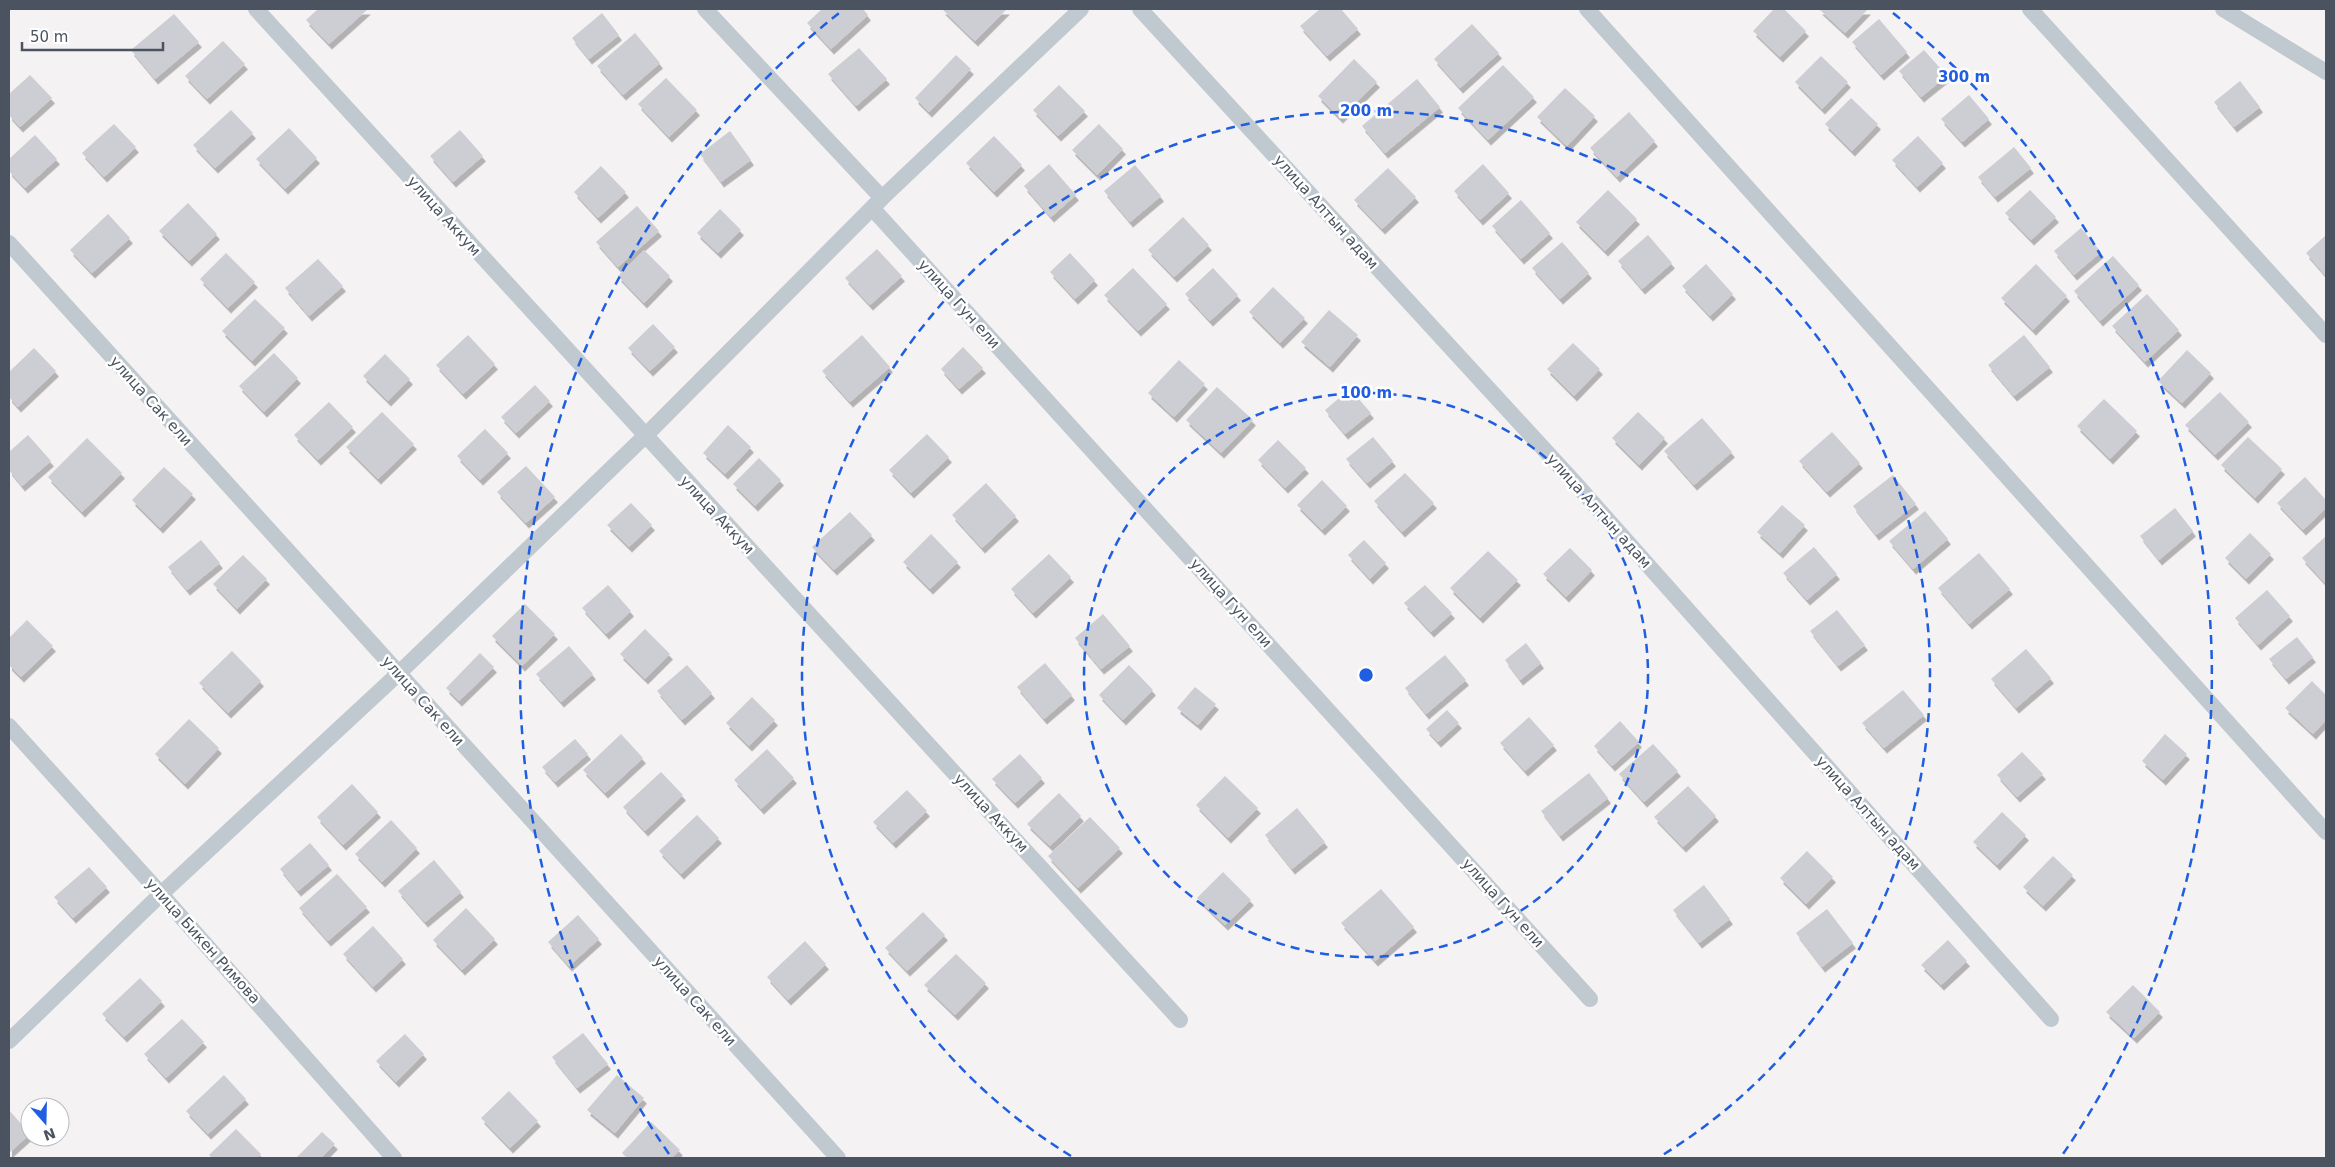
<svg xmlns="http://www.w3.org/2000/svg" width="2335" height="1167" viewBox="0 0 2335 1167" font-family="'DejaVu Sans',sans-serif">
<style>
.building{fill:#ccced4;filter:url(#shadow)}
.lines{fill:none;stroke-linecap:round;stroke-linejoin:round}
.minor{stroke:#c0c8d0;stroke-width:16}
.ring{fill:none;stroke:#1f5de1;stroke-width:2.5;stroke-dasharray:9 6}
.labels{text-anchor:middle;stroke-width:5;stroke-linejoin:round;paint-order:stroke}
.street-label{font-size:15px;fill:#4a535f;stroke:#fff}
.centre{fill:#1f5de1;stroke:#fff;stroke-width:2.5}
.ring-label{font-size:15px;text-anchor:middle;font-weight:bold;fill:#1f5de1;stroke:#fff;stroke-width:5;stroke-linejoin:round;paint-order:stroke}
</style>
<defs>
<filter id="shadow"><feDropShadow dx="3" dy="5.5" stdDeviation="0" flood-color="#0004"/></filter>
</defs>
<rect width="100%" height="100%" fill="#f4f2f2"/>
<path class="building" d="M318 9H368L329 44 306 20Z
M822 9H863L868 15 831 49 807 23Z
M942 9H1007L975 41Z
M1320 9H1341L1358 29 1327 56 1300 26Z
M1774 9H1784L1806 31 1780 57 1753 31Z
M1819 9H1868L1845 33Z
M602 13 619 35 589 59 572 38Z
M174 14 199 42 155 79 131 50Z
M1879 19 1907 52 1881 75 1852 42Z
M1472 24 1499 53 1460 88 1434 59Z
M635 33 660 63 623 95 597 66Z
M223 41 245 64 207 99 185 76Z
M859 48 887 79 856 106 828 74Z
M1924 50 1947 76 1921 97 1899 71Z
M956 55 971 69 929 112 915 98Z
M1821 56 1848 82 1822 109 1795 82Z
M1354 59 1377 82 1340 118 1318 96Z
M1503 65 1534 97 1488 140 1458 108Z
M30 75 52 98 20 127 9 115V94Z
M666 78 697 110 669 137 638 104Z
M1417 79 1440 107 1385 153 1362 126Z
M2240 81 2260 107 2234 127 2214 102Z
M1059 85 1085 111 1058 136 1033 110Z
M1565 88 1595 116 1567 146 1537 117Z
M1969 95 1989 119 1962 142 1941 119Z
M1851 98 1878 124 1852 151 1825 124Z
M231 110 253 133 215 168 193 145Z
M1629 112 1655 141 1617 177 1590 148Z
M114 124 136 147 104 177 82 153Z
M1099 124 1123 149 1097 175 1072 150Z
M289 128 317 158 285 189 256 159Z
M460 130 483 156 453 182 430 156Z
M730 131 751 160 721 182 700 154Z
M35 135 57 159 25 188 9 171V159Z
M994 136 1022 165 994 192 966 163Z
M1918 136 1943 163 1917 187 1892 160Z
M2014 147 2031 168 1995 197 1978 177Z
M1049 164 1076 195 1051 217 1024 186Z
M1483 164 1509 193 1480 220 1454 191Z
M1135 165 1161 196 1130 222 1104 191Z
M601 166 626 192 598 218 574 192Z
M1388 168 1416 197 1382 229 1354 200Z
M1608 190 1637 219 1605 251 1576 222Z
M2030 190 2056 217 2031 240 2005 213Z
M1521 200 1550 233 1521 259 1492 226Z
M188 203 217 234 189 261 159 231Z
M637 206 659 231 618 267 596 242Z
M720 209 741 230 718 253 697 233Z
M108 214 130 238 92 273 70 250Z
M1183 217 1209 245 1174 277 1148 250Z
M2081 228 2101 252 2074 275 2054 251Z
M1648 235 1672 263 1642 289 1618 261Z
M2326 235V276L2306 253Z
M1562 242 1589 273 1560 299 1532 268Z
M877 249 902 276 870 305 845 278Z
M644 250 670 276 644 303 618 276Z
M226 253 255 282 228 308 200 279Z
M1070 253 1095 280 1075 299 1050 272Z
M2113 256 2139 285 2100 321 2074 291Z
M318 259 343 286 309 316 285 288Z
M1706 264 1733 294 1710 316 1682 286Z
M2036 264 2067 296 2033 330 2001 298Z
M1133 268 1167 304 1138 331 1104 295Z
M1213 268 1238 295 1210 321 1185 294Z
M1273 287 1305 318 1280 343 1249 312Z
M2147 294 2179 330 2145 362 2112 326Z
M255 299 285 328 252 361 222 331Z
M1329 310 1358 335 1330 367 1301 342Z
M653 324 675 347 650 371 628 348Z
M468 335 495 364 463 394 436 365Z
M862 335 890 367 850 402 822 371Z
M2024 335 2050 367 2014 396 1988 365Z
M1573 343 1600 369 1574 396 1547 369Z
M963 347 983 368 959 389 941 369Z
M34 348 56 371 18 407 9 397V372Z
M2187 350 2211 373 2182 403 2158 381Z
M274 353 298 378 264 412 239 386Z
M385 354 410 379 388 401 363 376Z
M1179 360 1205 384 1174 417 1148 393Z
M535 385 550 401 516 433 501 417Z
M1217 387 1253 420 1221 453 1186 420Z
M1350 389 1371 413 1345 434 1325 410Z
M2220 392 2249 422 2215 455 2185 425Z
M2104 399 2137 431 2110 459 2077 426Z
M329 402 353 427 318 460 294 435Z
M382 412 414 444 378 479 346 447Z
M1638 412 1665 438 1639 465 1612 438Z
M1702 418 1732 452 1694 485 1664 451Z
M728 425 751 447 725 474 703 453Z
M485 429 508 453 480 480 457 456Z
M1832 432 1860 463 1827 492 1799 461Z
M927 434 949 457 911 493 889 470Z
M28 435 51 461 22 486 9 470V452Z
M1373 437 1393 461 1367 483 1346 459Z
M2248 437 2282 469 2255 498 2221 465Z
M87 438 122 473 82 512 48 477Z
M1278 440 1306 468 1285 488 1258 460Z
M759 458 781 480 755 506 733 484Z
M526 466 555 497 526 523 497 492Z
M164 467 193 494 160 528 132 500Z
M1405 473 1434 503 1402 532 1374 501Z
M1893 475 1916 504 1876 535 1853 506Z
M2305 477 2326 500V508L2303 530 2277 503Z
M1322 480 1347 506 1322 530 1297 505Z
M986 483 1016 516 982 548 952 515Z
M631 503 652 525 629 547 607 525Z
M1782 505 1805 525 1780 553 1757 532Z
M2175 508 2193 531 2159 560 2140 536Z
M1925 511 1948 539 1913 569 1889 541Z
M850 512 872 535 834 570 812 547Z
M2250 533 2271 554 2246 579 2225 558Z
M931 534 958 562 930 589 903 562Z
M2326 536V584L2302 558Z
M201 540 220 563 187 590 168 567Z
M1364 540 1386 563 1370 579 1348 555Z
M1814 547 1837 574 1807 600 1783 573Z
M1570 548 1592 570 1566 597 1543 574Z
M1488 551 1518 580 1480 618 1450 588Z
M1979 553 2010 589 1969 624 1938 588Z
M1049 554 1071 577 1033 613 1011 589Z
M243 555 267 579 237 609 213 584Z
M608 585 631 611 606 634 582 608Z
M1425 585 1452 613 1431 632 1404 603Z
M2267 590 2290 616 2258 645 2235 618Z
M525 604 555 634 522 666 492 636Z
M1837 610 1865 645 1838 666 1810 631Z
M1103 614 1130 646 1101 669 1075 638Z
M27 620 53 646 21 677 9 665V638Z
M645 629 670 654 645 679 620 654Z
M2297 637 2313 657 2286 679 2269 659Z
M1526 643 1541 663 1520 680 1505 660Z
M569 646 593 674 561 702 536 674Z
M2026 649 2051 678 2016 708 1991 679Z
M232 651 261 681 228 713 199 683Z
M480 653 494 667 459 701 446 688Z
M1445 655 1466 680 1426 714 1405 688Z
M1045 663 1072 695 1044 719 1017 687Z
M687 665 712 693 682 720 657 691Z
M1129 665 1153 690 1123 720 1099 695Z
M2312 681 2326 695V720L2313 734 2285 708Z
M1195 687 1216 704 1198 725 1177 708Z
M1903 690 1924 715 1884 748 1862 723Z
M752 697 775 720 749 746 726 723Z
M1447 710 1459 723 1438 742 1426 729Z
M1529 717 1554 745 1525 771 1500 743Z
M189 719 219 748 185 784 155 754Z
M1620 721 1639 742 1612 766 1594 746Z
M621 734 643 758 605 793 583 770Z
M2165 734 2187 754 2163 780 2142 761Z
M575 739 588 754 555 782 542 767Z
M1653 744 1678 771 1644 802 1619 774Z
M767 749 794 778 761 809 734 780Z
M2022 752 2043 774 2017 797 1997 775Z
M1020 754 1042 778 1015 803 992 779Z
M661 772 683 795 645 831 623 807Z
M1589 773 1608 798 1560 836 1541 811Z
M1225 776 1258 808 1228 838 1196 805Z
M352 784 378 812 343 845 317 817Z
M1688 786 1716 816 1683 847 1654 817Z
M907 790 927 811 893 843 873 822Z
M1059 793 1081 816 1050 846 1027 824Z
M1297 808 1325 842 1292 869 1265 835Z
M2002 812 2026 835 1997 865 1973 842Z
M697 815 719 838 681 874 659 851Z
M1090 817 1120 848 1078 888 1048 856Z
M391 820 417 848 382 882 355 854Z
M310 843 329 865 298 891 280 869Z
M1807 851 1833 877 1806 904 1780 878Z
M2053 856 2073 875 2043 906 2023 887Z
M434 860 461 892 425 922 398 891Z
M89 867 107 887 73 918 54 897Z
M1223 872 1251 900 1225 925 1197 898Z
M337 874 367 907 328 941 299 908Z
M1704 885 1730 919 1699 943 1673 910Z
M1381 889 1414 927 1375 961 1341 923Z
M466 908 495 939 462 970 433 940Z
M1827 909 1853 943 1822 967 1796 933Z
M923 912 945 935 907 971 885 948Z
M578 915 599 939 569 966 548 942Z
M373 926 403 959 373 987 343 954Z
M1948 940 1967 961 1941 985 1921 965Z
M805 941 826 964 788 1000 767 977Z
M956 954 986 983 955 1015 924 985Z
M140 978 162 1001 124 1037 102 1014Z
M2133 985 2160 1012 2134 1038 2106 1012Z
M182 1019 204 1042 166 1078 144 1054Z
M583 1033 608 1064 577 1088 552 1057Z
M405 1034 424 1054 396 1082 376 1061Z
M224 1075 246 1099 208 1134 186 1111Z
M617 1075 644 1098 615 1133 587 1110Z
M509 1091 538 1121 510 1148 481 1118Z
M9 1110 30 1134 9 1153Z
M651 1122 680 1150 671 1158H627L622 1153Z
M236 1129 261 1154 257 1158H212L209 1155Z
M322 1132 335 1144 321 1158H296Z"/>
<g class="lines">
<path class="minor" d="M256 9 1180 1020
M705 9 882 198
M1140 9 1575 483 2051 1019
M1587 9 2326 832
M2030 9 2326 335
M2223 9 2326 72
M872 208 1590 999
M9 243 838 1158
M9 726 161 894 394 1158
M9 1041 161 894 399 673 645 436 882 198 1081 9"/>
</g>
<g class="ring">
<circle cx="1366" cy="675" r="282"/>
<path d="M1071 1156A564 564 0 1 1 1661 1156"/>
<path d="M669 1154A846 846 0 0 1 839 13M1893 13A846 846 0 0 1 2063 1154"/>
</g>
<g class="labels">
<g class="street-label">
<text transform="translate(1326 212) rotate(48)" y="5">улица Алтын адам</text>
<text transform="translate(444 216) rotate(48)" y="5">улица Аккум</text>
<text transform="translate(959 304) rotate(48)" y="5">улица Гун ели</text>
<text transform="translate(151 401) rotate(48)" y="5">улица Сак ели</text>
<text transform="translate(1599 511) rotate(48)" y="5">улица Алтын адам</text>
<text transform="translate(717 515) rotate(47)" y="5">улица Аккум</text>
<text transform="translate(1231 603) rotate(48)" y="5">улица Гун ели</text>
<text transform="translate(423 701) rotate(48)" y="5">улица Сак ели</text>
<text transform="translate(991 813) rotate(47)" y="5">улица Аккум</text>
<text transform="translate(1868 813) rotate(48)" y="5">улица Алтын адам</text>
<text transform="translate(1503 903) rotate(48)" y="5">улица Гун ели</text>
<text transform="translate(203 941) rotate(48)" y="5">улица Бикен Римова</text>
<text transform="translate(695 1001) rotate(48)" y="5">улица Сак ели</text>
</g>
</g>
<circle cx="1366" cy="675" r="8" class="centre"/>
<g class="ring-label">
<text x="1964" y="82">300 m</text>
<text x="1366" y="116">200 m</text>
<text x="1366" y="398">100 m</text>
</g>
<rect width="2335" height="1167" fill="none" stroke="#4a535f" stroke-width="20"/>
<g transform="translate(45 1122) rotate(160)"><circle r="24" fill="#ffffff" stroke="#b7babf"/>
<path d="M0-4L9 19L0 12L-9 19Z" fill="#1f5de1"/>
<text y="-8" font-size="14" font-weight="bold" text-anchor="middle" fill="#4a535f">N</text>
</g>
<path d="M22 42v8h141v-8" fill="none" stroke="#4a535f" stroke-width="2.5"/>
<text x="30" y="42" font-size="15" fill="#4a535f" stroke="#ffffff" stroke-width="4" paint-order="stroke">50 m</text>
</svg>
